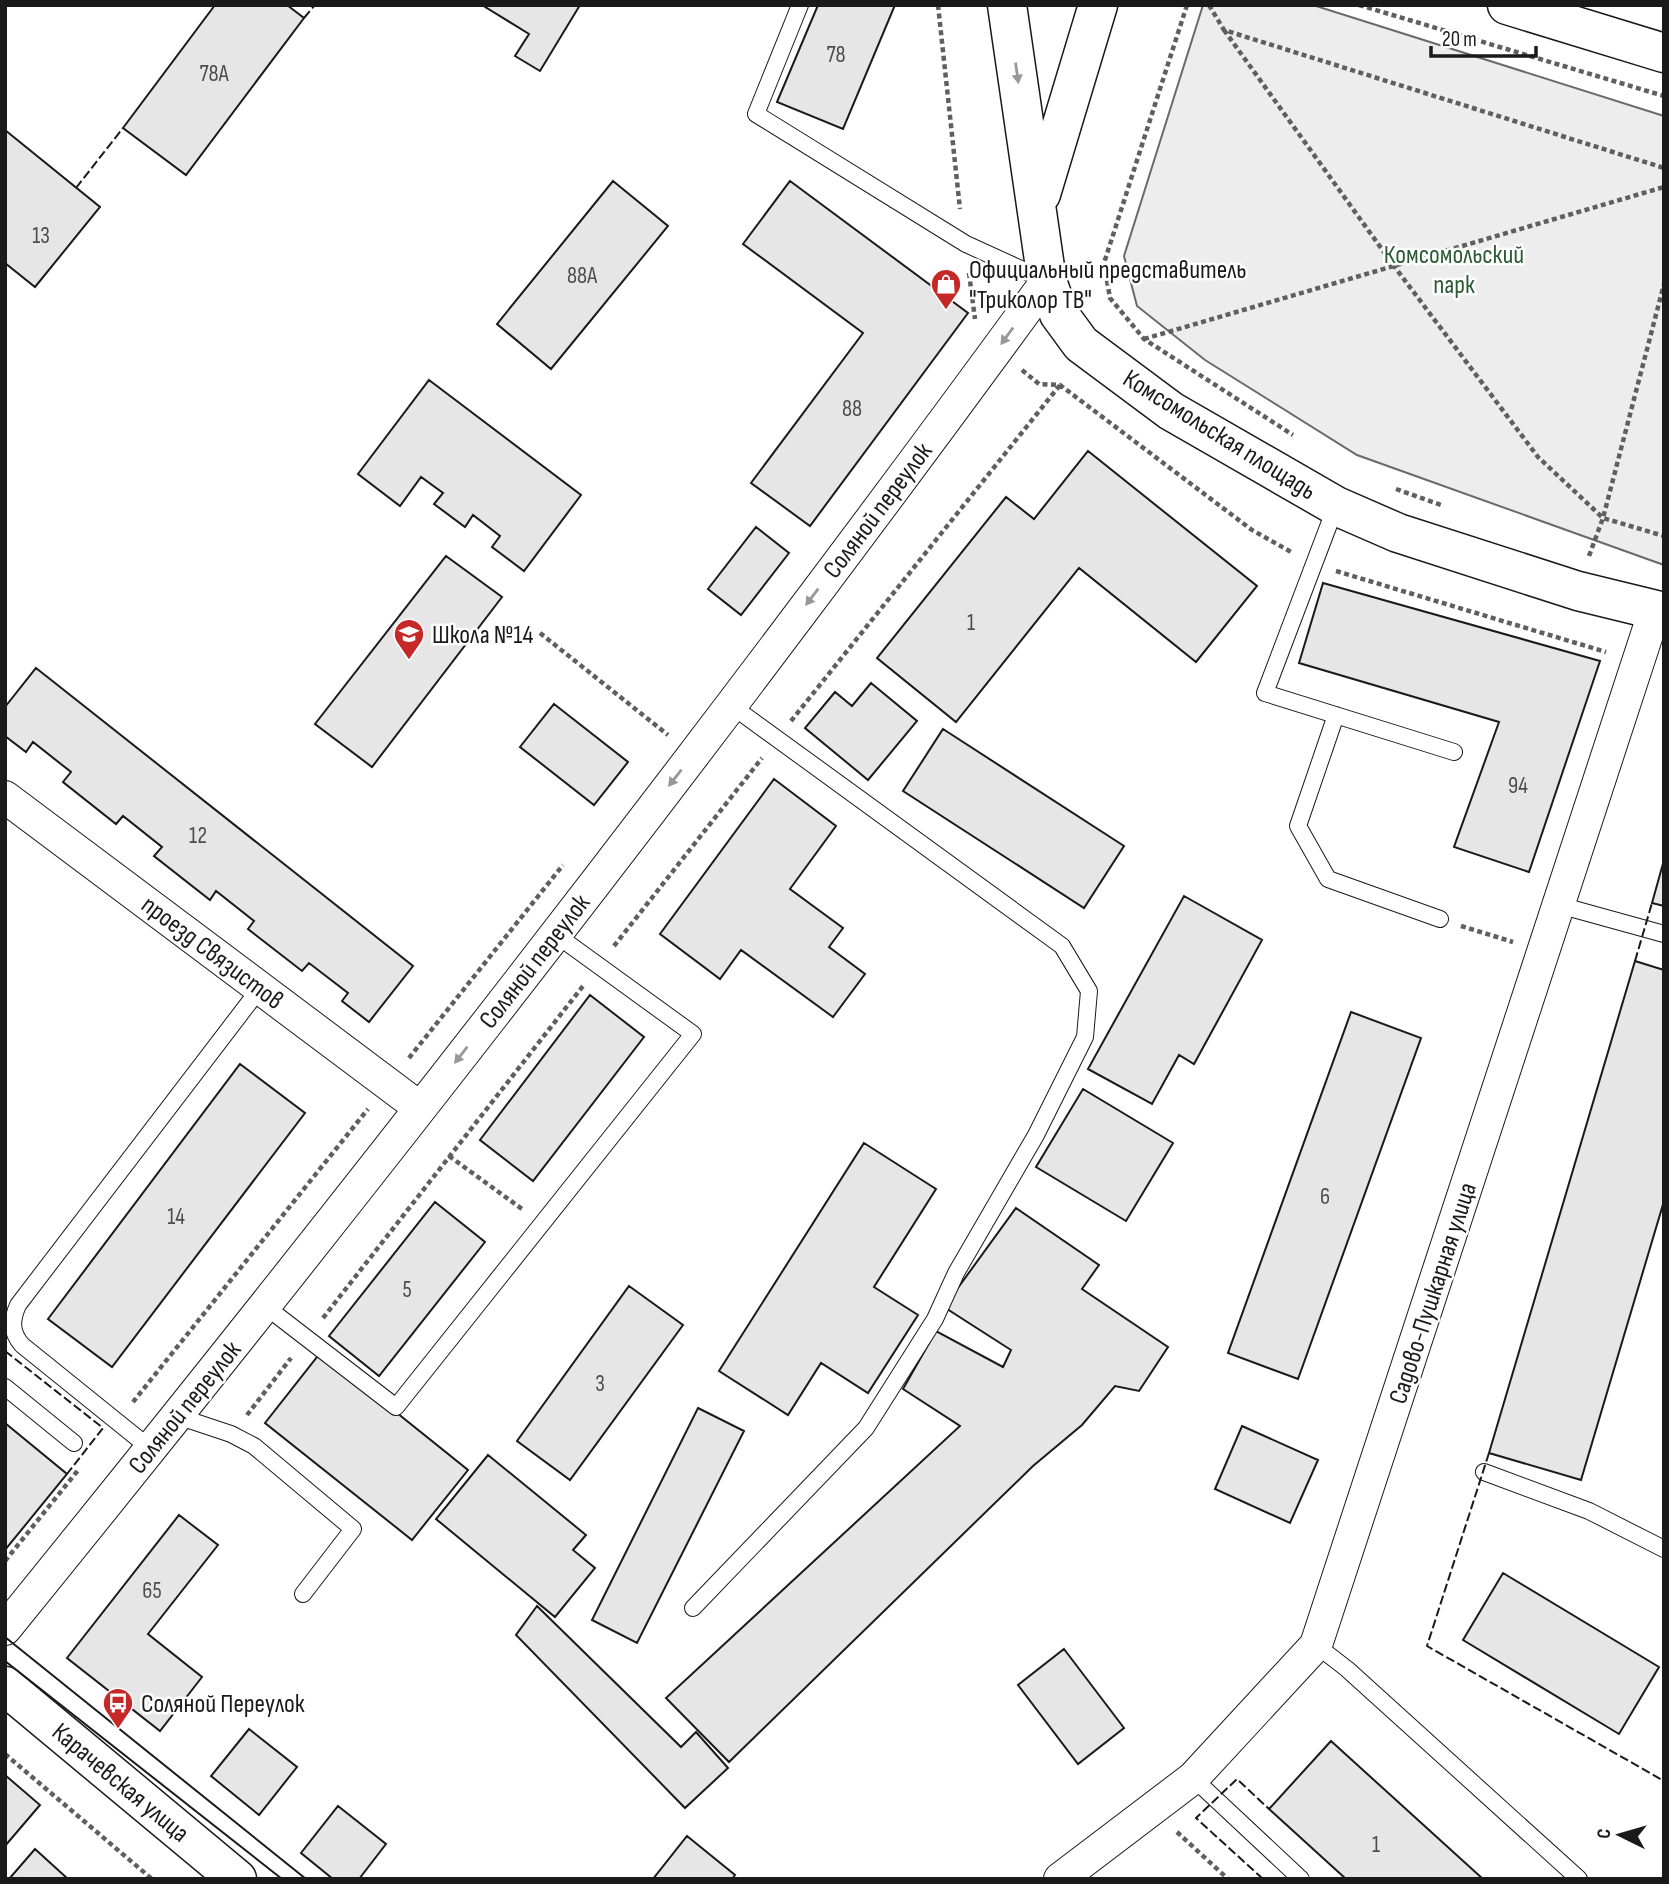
<svg xmlns="http://www.w3.org/2000/svg" width="1669" height="1884" viewBox="0 0 1669 1884" font-family="'Sofia Sans Condensed',sans-serif">
<style>
.built{fill:#ededed;stroke:#6a6a6a;stroke-width:2}
.building{fill:#e6e6e6;stroke:#1a1a1a;stroke-width:2}
.lines{fill:none;stroke-linecap:round;stroke-linejoin:round}
.service-casing{stroke:#1a1a1a;stroke-width:18}
.minor-casing{stroke:#1a1a1a;stroke-width:34}
.tertiary-casing{stroke:#1a1a1a;stroke-width:41}
.primary-casing{stroke:#1a1a1a;stroke-width:41}
.path{stroke:#5f5f5f;stroke-width:4.5;stroke-dasharray:5 3.5;stroke-linecap:butt}
.service{stroke:#fff;stroke-width:16}
.minor{stroke:#fff;stroke-width:32}
.tertiary{stroke:#fff;stroke-width:38}
.primary{stroke:#fff;stroke-width:38}
.tram{stroke:#1a1a1a;stroke-width:2}
.fence{stroke:#1a1a1a;stroke-width:2;stroke-dasharray:9 3.5;stroke-linecap:butt}
.oneway{fill:#989898}
.labels{text-anchor:middle;stroke-width:5;stroke-linejoin:round;paint-order:stroke}
.number-label{font-size:23px;fill:#4d4d4d}
.park-label{font-size:26px;fill:#2b5a34;stroke:#fff}
.poi-label{font-size:26px;fill:#1a1a1a;stroke:#fff;text-anchor:start}
.street-label{font-size:26px;fill:#1a1a1a;stroke:#fff}
</style>
<rect width="100%" height="100%" fill="#fff"/>
<path class="built" d="M1203 5H1313L1664 116V565L1357 455 1205 360 1137 306 1124 256Z"/>
<path class="building" d="M215 5H287L304 18 186 175 123 128Z
M482 5H580L540 71 515 56 529 34Z
M818 5H895L843 129 777 102Z
M5 130 100 207 35 287 5 263Z
M613 181 668 226 551 369 497 324Z
M790 181 968 313 810 526 751 483 863 333 743 244Z
M429 380 581 495 524 571 492 547 500 536 473 515 465 527 434 504 443 493 421 477 400 506 358 474Z
M1088 451 1257 586 1196 662 1079 568 956 722 877 658 1006 497 1034 519Z
M756 527 789 553 741 615 708 589Z
M446 556 502 597 372 767 315 724Z
M1323 583 1600 661 1529 872 1454 847 1499 722 1299 663Z
M36 668 413 966 369 1022 342 1001 348 993 309 963 302 971 248 929 254 921 216 891 210 900 154 856 162 847 123 816 116 824 63 782 71 772 33 742 26 752 5 736V707Z
M871 683 917 721 868 780 805 728 835 692 852 706Z
M554 704 628 762 594 805 520 747Z
M943 729 1124 846 1084 908 903 791Z
M774 779 836 826 790 889 843 928 829 947 865 974 833 1017 741 950 720 979 660 934Z
M1664 860V906L1652 903Z
M1184 896 1262 940 1194 1064 1179 1055 1152 1104 1088 1069Z
M1635 961 1664 970V1201L1581 1480 1489 1453Z
M590 995 644 1037 533 1181 480 1140Z
M1351 1012 1421 1038 1298 1379 1228 1353Z
M240 1064 305 1113 112 1367 48 1319Z
M1083 1089 1173 1143 1126 1221 1036 1167Z
M864 1143 936 1189 874 1287 918 1315 868 1393 821 1363 788 1415 719 1371Z
M435 1202 485 1242 379 1376 329 1336Z
M1016 1208 1099 1265 1082 1289 1168 1347 1139 1391 1115 1386 1082 1425 1033 1466 729 1762 666 1698 960 1426 903 1389 936 1331 1003 1367 1011 1350 944 1307Z
M629 1286 683 1325 570 1480 517 1441Z
M321 1352 468 1470 412 1540 265 1423Z
M698 1408 744 1431 637 1643 592 1620Z
M5 1423 67 1474 5 1550Z
M1242 1426 1318 1460 1290 1523 1215 1489Z
M488 1455 586 1535 573 1550 595 1568 555 1617 436 1519Z
M179 1515 218 1545 148 1634 202 1677 160 1731 67 1658Z
M1503 1573 1659 1667 1619 1734 1463 1640Z
M537 1606 681 1747 696 1732 728 1768 685 1808 516 1635Z
M1064 1649 1124 1728 1078 1764 1018 1685Z
M249 1729 297 1767 259 1815 211 1776Z
M1331 1741 1483 1879H1346L1269 1809Z
M5 1775 40 1805 5 1846Z
M338 1806 386 1844 359 1879H333L301 1853Z
M687 1836 735 1875 732 1879H653Z
M35 1849 68 1879H9Z"/>
<g class="lines">
<g class="service-casing">
<path id="service" d="M800 5 756 114 966 244 1045 280
M1336 506 1265 693 1454 752
M1336 715 1298 826 1328 879 1440 919
M1559 905 1664 934
M265 1306 396 1407 693 1034 555 934
M5 1387 74 1443
M177 1416 231 1434 254 1446 353 1529 303 1594
M151 1449 22 1345C11 1332 11 1321 18 1305L261 987
M1484 1472 1589 1511 1664 1549
M693 1608 866 1428 935 1319 956 1273 1036 1135 1085 1037 1089 991 1062 946 732 706
M1316 1645 1347 1669 1579 1879
M1193 1778 1301 1879"/>
</g>
<g class="minor-casing">
<path id="minor" d="M5 797 420 1108
M5 1629C363 1188 712 740 1047 281
M1060 1879 1193 1778 1316 1645 1655 610"/>
</g>
<g class="tertiary-casing">
<path id="tertiary" d="M1007 5 1047 281 1059 314 1081 344 1171 411 1336 506 1398 533 1578 591 1664 612
M1041 194 1098 5
M5 1686 237 1879"/>
</g>
<g class="primary-casing">
<path id="primary" d="M1507 5 1664 53"/>
</g>
<path class="path" d="M938 5 960 209
M1187 5 1104 263 1110 298 1144 339 1293 435
M1209 5 1224 30 1664 168
M1359 5 1664 96
M1224 30 1394 266 1538 457 1603 518 1664 536
M969 273 975 319
M1144 339 1664 187
M1022 370 1039 384 1060 385 1252 530 1293 553
M1396 489 1441 505
M1589 556 1603 518 1664 284
M1336 571 1606 652
M540 633 668 735
M791 721 1060 385
M1461 926 1513 942
M614 946 762 758
M409 1058 563 865
M449 1156 522 1209
M323 1318 583 986
M133 1402 368 1109
M247 1415 291 1358
M5 1561 79 1469
M5 1754 152 1879
M1177 1832 1228 1879"/>
<use href="#service" class="service"/>
<use href="#minor" class="minor"/>
<use href="#tertiary" class="tertiary"/>
<use href="#primary" class="primary"/>
<path class="tram" d="M5 1637 306 1879
M5 1661 282 1879"/>
<path class="fence" d="M304 18 315 5
M76 188 123 128
M1635 961 1652 903
M5 1351 103 1428 67 1474
M1489 1453 1427 1646 1664 1781
M1263 1879 1196 1818 1237 1779 1269 1809"/>
</g>
<defs><path id="oneway-solid" d="M-6-.8H1V-3.2L6.5 0L1 3.2V.8H-6Z" transform="scale(1.75)"/></defs>
<g class="oneway">
<use href="#oneway-solid" transform="translate(1017 73) rotate(82)"/>
<use href="#oneway-solid" transform="translate(1007 336) rotate(126)"/>
<use href="#oneway-solid" transform="translate(812 597) rotate(127)"/>
<use href="#oneway-solid" transform="translate(675 778) rotate(128)"/>
<use href="#oneway-solid" transform="translate(461 1055) rotate(128)"/>
</g>
<defs>
<g id="shop-pin" transform="scale(1.575)"><path d="M0 17L-7.5 6A9.5 9.5 0 1 1 7.5 6Z" fill="#c62828" stroke="#fff"/><path d="M-5-2.5h2.3a2.7 3.5 0 0 1 5.4 0H5L5.5 6h-11ZM-1.5-2.5h3a1.5 2.3 0 0 0-3 0Z" fill="#fff"/></g>
<g id="school-pin" transform="scale(1.575)"><path d="M0 17L-7.5 6A9.5 9.5 0 1 1 7.5 6Z" fill="#c62828" stroke="#fff"/><path d="M0-5L7-2L0 1L-7-2ZM-4 1L0 2.5L4 1V4Q0 6-4 4Z" fill="#fff"/></g>
<g id="bus-pin" transform="scale(1.575)"><path d="M0 17L-7.5 6A9.5 9.5 0 1 1 7.5 6Z" fill="#c62828" stroke="#fff"/><path d="M-5-6H5V4H4V6H2V4H-2V6H-4V4H-5ZM-3.5-4V0h7V-4ZM-3.5 1.2v1.5H-2V1.2ZM2 1.2v1.5H3.5V1.2Z" fill="#fff"/></g>
</defs>
<g fill-rule="evenodd">
<use href="#shop-pin" x="946" y="284"/>
<use href="#school-pin" x="409" y="634"/>
<use href="#bus-pin" x="118" y="1703"/>
</g>
<g class="labels">
<g class="number-label">
<text x="836" y="62">78</text>
<text x="214" y="81">78А</text>
<text x="41" y="243">13</text>
<text x="582" y="283">88А</text>
<text x="852" y="416">88</text>
<text x="971" y="630">1</text>
<text x="1518" y="793">94</text>
<text x="198" y="843">12</text>
<text x="1325" y="1204">6</text>
<text x="176" y="1224">14</text>
<text x="407" y="1297">5</text>
<text x="600" y="1391">3</text>
<text x="152" y="1598">65</text>
<text x="1376" y="1852">1</text>
</g>
<g class="park-label">
<text x="1454" y="263">Комсомольский<tspan x="1454" dy="30">парк</tspan></text>
</g>
<g class="poi-label">
<text x="969" y="278">Официальный представитель<tspan x="969" dy="30">"Триколор ТВ"</tspan></text>
<text x="432" y="643">Школа №14</text>
<text x="141" y="1712">Соляной Переулок</text>
</g>
<g class="street-label">
<text transform="translate(1220 434) rotate(32)" y="9">Комсомольская площадь</text>
<text transform="translate(877 510) rotate(-53)" y="9">Соляной переулок</text>
<text transform="translate(213 952) rotate(37)" y="9">проезд Связистов</text>
<text transform="translate(534 961) rotate(-52)" y="9">Соляной переулок</text>
<text transform="translate(1432 1293) rotate(-72)" y="9">Садово-Пушкарная улица</text>
<text transform="translate(184 1407) rotate(-51)" y="9">Соляной переулок</text>
<text transform="translate(121 1782) rotate(40)" y="9">Карачевская улица</text>
</g>
</g>
<rect width="1669" height="1884" fill="none" stroke="#1a1a1a" stroke-width="14"/>
<g transform="translate(1620 1835) rotate(275)" stroke="#ffffff" stroke-width="5" paint-order="stroke">
<path d="M0-5L12 26L0 18L-12 26Z" fill="#1a1a1a"/>
<text y="-10" font-size="19" font-weight="bold" text-anchor="middle" fill="#1a1a1a">С</text>
</g>
<path d="M1431 46v10h105v-10" fill="none" stroke="#1a1a1a" stroke-width="3.5"/>
<text x="1442" y="46" font-size="21" fill="#1a1a1a" stroke="#ffffff" stroke-width="5" paint-order="stroke">20 m</text>
</svg>
